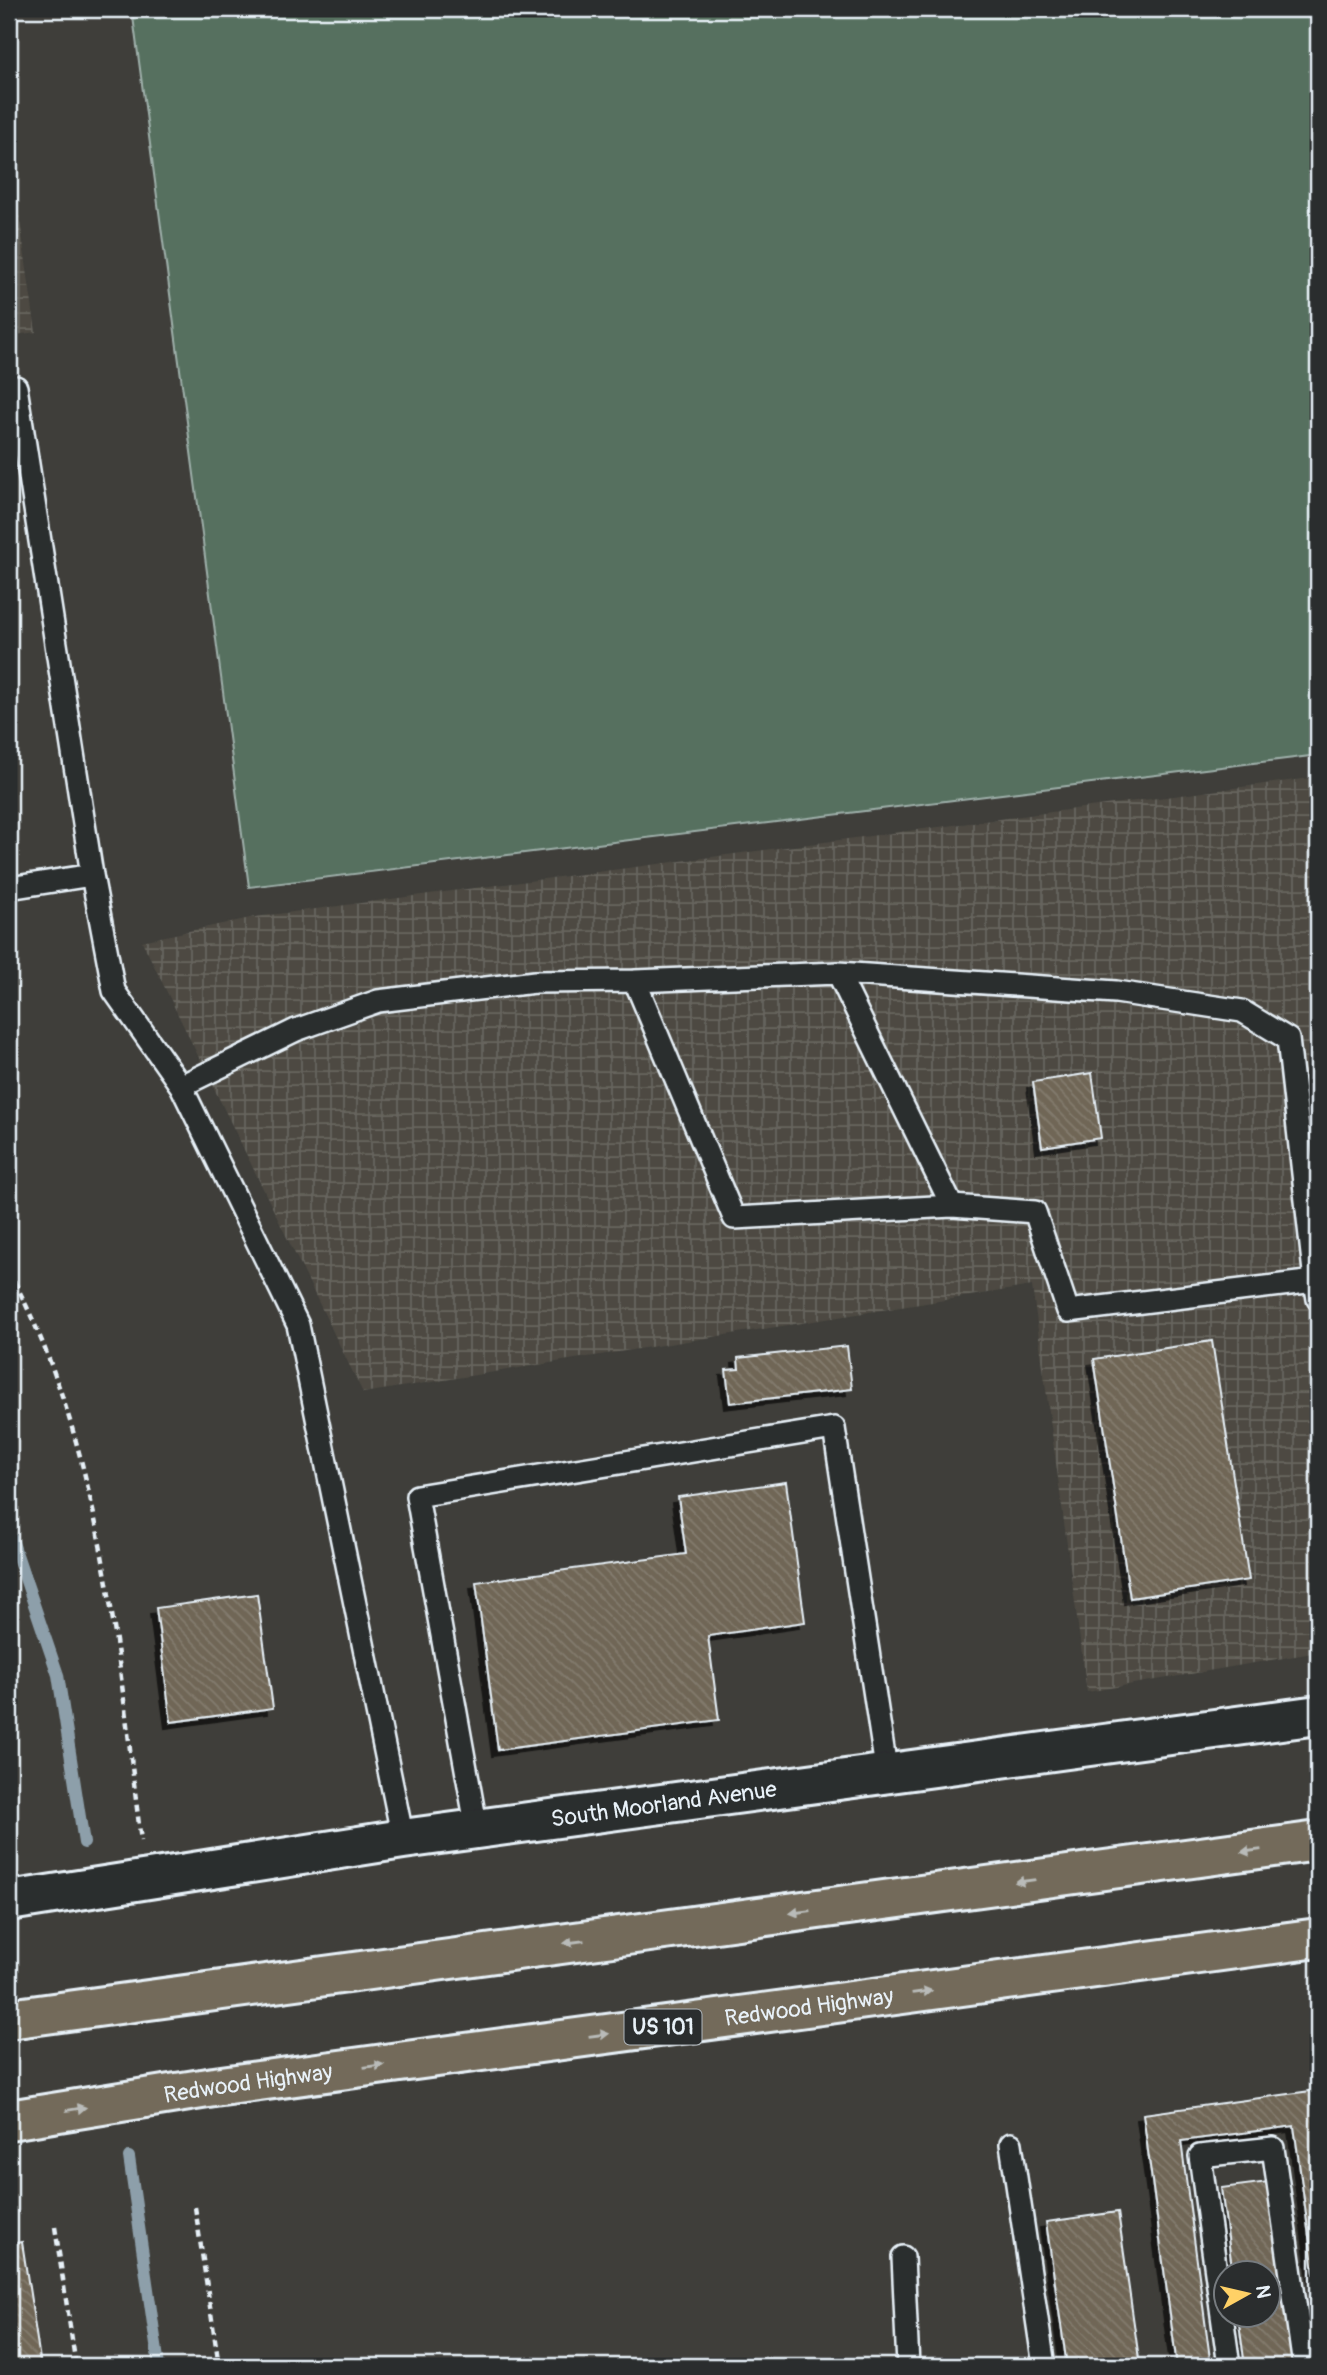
<svg xmlns="http://www.w3.org/2000/svg" width="1327" height="2375" viewBox="0 0 1327 2375" font-family="Pangolin,sans-serif">
<style>
.industrial{fill:url(#industrial-grid)}
.green{fill:#56705e;stroke:#9fb0ab;stroke-width:2}
.lines{fill:none;stroke-linecap:round;stroke-linejoin:round}
.stream{stroke:#8d9faa;stroke-width:12}
.building{fill:url(#building-back-hatch);stroke:#e8f1f8;stroke-width:2;filter:url(#shadow)}
.service-casing{stroke:#e8f1f8;stroke-width:26}
.minor-casing{stroke:#e8f1f8;stroke-width:44}
.motorway-casing{stroke:#e8f1f8;stroke-width:44}
.path{stroke:#e8f1f8;stroke-width:4.5;stroke-dasharray:7 5;stroke-linecap:butt}
.service{stroke:#2a2d2e;stroke-width:21}
.minor{stroke:#2a2d2e;stroke-width:38}
.motorway{stroke:#736b5a;stroke-width:38}
.oneway{fill:#b9bbb9}
.labels{text-anchor:middle;stroke-width:5;stroke-linejoin:round;paint-order:stroke}
.shield{fill:#2a2d2e;stroke:#afb6bb;stroke-width:2}
.shield-label{font-size:21px;font-weight:bold;fill:#e8f1f8}
.street-label{font-size:23px;fill:#e8f1f8;stroke:#2a2d2e}
</style>
<defs>
<pattern id="industrial-grid" width="8" height="8" patternUnits="userSpaceOnUse" patternTransform="scale(1.75)"><rect width="8" height="8" fill="#4d4a42"/><path d="M0 4h8M4 0v8" fill="none" stroke="#67655e"/></pattern>
<pattern id="building-back-hatch" width="6" height="6" patternUnits="userSpaceOnUse" patternTransform="scale(1.75)"><rect width="6" height="6" fill="#6f6656"/><path d="M-1 5l2 2M0 0l6 6M5-1l2 2" fill="none" stroke="#847c6f"/></pattern>
<filter id="shadow"><feDropShadow dx="-6" dy="6" stdDeviation="0" flood-color="#0009"/></filter>
</defs>
<rect width="100%" height="100%" fill="#3f3e3a"/>
<filter id="ink" filterUnits="userSpaceOnUse"><feTurbulence type="fractalNoise" baseFrequency=".0143" numOctaves="2"/><feDisplacementMap in="SourceGraphic" scale="14" xChannelSelector="R" yChannelSelector="G"/><feConvolveMatrix kernelMatrix="1 2 1 2 8 2 1 2 1" color-interpolation-filters="sRGB"/></filter>
<g filter="url(#ink)">
<path class="industrial" d="M9 145 36 332 9 336Z
M1318 777V1652L1087 1692 1032 1286 363 1393 142 941 255 917Z"/>
<path class="green" d="M132 9H1318V755L249 887Z"/>
<g class="lines">
<path class="stream" d="M9 1531 58 1675 84 1843
M129 2157 159 2366"/>
</g>
<path class="building" d="M1092 1073 1101 1138 1042 1147 1033 1082Z
M1212 1341 1249 1580 1130 1598 1094 1359Z
M847 1346 852 1389 730 1403 726 1370 739 1369 738 1358Z
M786 1482 805 1622 708 1636 719 1720 498 1750 476 1582 686 1554 678 1497Z
M257 1594 273 1708 171 1722 156 1608Z
M1318 2090V2302L1294 2126 1181 2141 1211 2366H1177L1143 2114Z
M1268 2182 1293 2366H1245L1238 2316H1268V2274H1233L1221 2188Z
M1118 2212 1140 2366H1067L1046 2222Z
M22 2242 41 2366H9V2244Z"/>
<g class="lines">
<g class="service-casing">
<path id="service" d="M9 388 16 387 92 875 114 991 181 1086
M9 888 92 875
M838 973 952 1206
M635 981 838 973 1116 992 1242 1011 1288 1039 1315 1281
M477 1830 417 1496 834 1428 887 1775
M403 1839 298 1325 181 1086 296 1030 378 1001 535 982 635 981 734 1218 952 1206 1035 1212 1068 1311 1315 1281 1318 1299
M1011 2144 1044 2366
M903 2257 908 2366
M1229 2366 1200 2156 1273 2148 1304 2366"/>
</g>
<g class="minor-casing">
<g id="minor">
<path id="s1" d="M9 1901 403 1839 1318 1715"/>
</g>
</g>
<g class="motorway-casing">
<g id="motorway">
<path d="M9 2019 1318 1841"/>
<path id="s2" d="M9 2120 214 2087 1318 1938"/>
</g>
</g>
<path class="path" d="M9 1271C102 1445 117 1649 141 1841
M195 2207 219 2366
M55 2227 76 2366"/>
<use href="#service" class="service"/>
<use href="#minor" class="minor"/>
<use href="#motorway" class="motorway"/>
</g>
<defs><path id="oneway-solid" d="M-6-.8H1V-3.2L6.5 0L1 3.2V.8H-6Z" transform="scale(1.75)"/></defs>
<g class="oneway">
<use href="#oneway-solid" transform="translate(1251 1851) rotate(172)"/>
<use href="#oneway-solid" transform="translate(1025 1881) rotate(172)"/>
<use href="#oneway-solid" transform="translate(800 1912) rotate(172)"/>
<use href="#oneway-solid" transform="translate(574 1942) rotate(172)"/>
<use href="#oneway-solid" transform="translate(922 1992) rotate(-8)"/>
<use href="#oneway-solid" transform="translate(599 2035) rotate(-8)"/>
<use href="#oneway-solid" transform="translate(374 2066) rotate(-8)"/>
<use href="#oneway-solid" transform="translate(76 2109) rotate(-9)"/>
</g>
</g>
<g class="labels">
<rect class="shield" x="624.5" y="2009.5" width="77" height="35" rx="5"/>
<g class="shield-label">
<text x="663" y="2034">US 101</text>
</g>
<g class="street-label">
<text dy="8" stroke="none"><textPath href="#s1" startOffset="662">South Moorland Avenue</textPath></text>
<text dy="8" stroke="none"><textPath href="#s2" startOffset="808">Redwood Highway</textPath></text>
<text dy="8" stroke="none"><textPath href="#s2" startOffset="242">Redwood Highway</textPath></text>
</g>
</g>
<rect width="1327" height="2375" fill="none" stroke="#2a2d2e" stroke-width="35"/>
<rect x="18" y="18" width="1292" height="2340" fill="none" stroke="#e8f1f8" stroke-width="2.5" filter="url(#ink)"/>
<g transform="translate(1247 2294) rotate(82)"><circle r="33" fill="#2a2d2e" stroke="#767b7f" stroke-width="2"/>
<path d="M0-5L12 26L0 18L-12 26Z" fill="#ffd166"/>
<text y="-10" font-size="19" font-weight="bold" text-anchor="middle" fill="#e8f1f8">N</text>
</g>
</svg>
